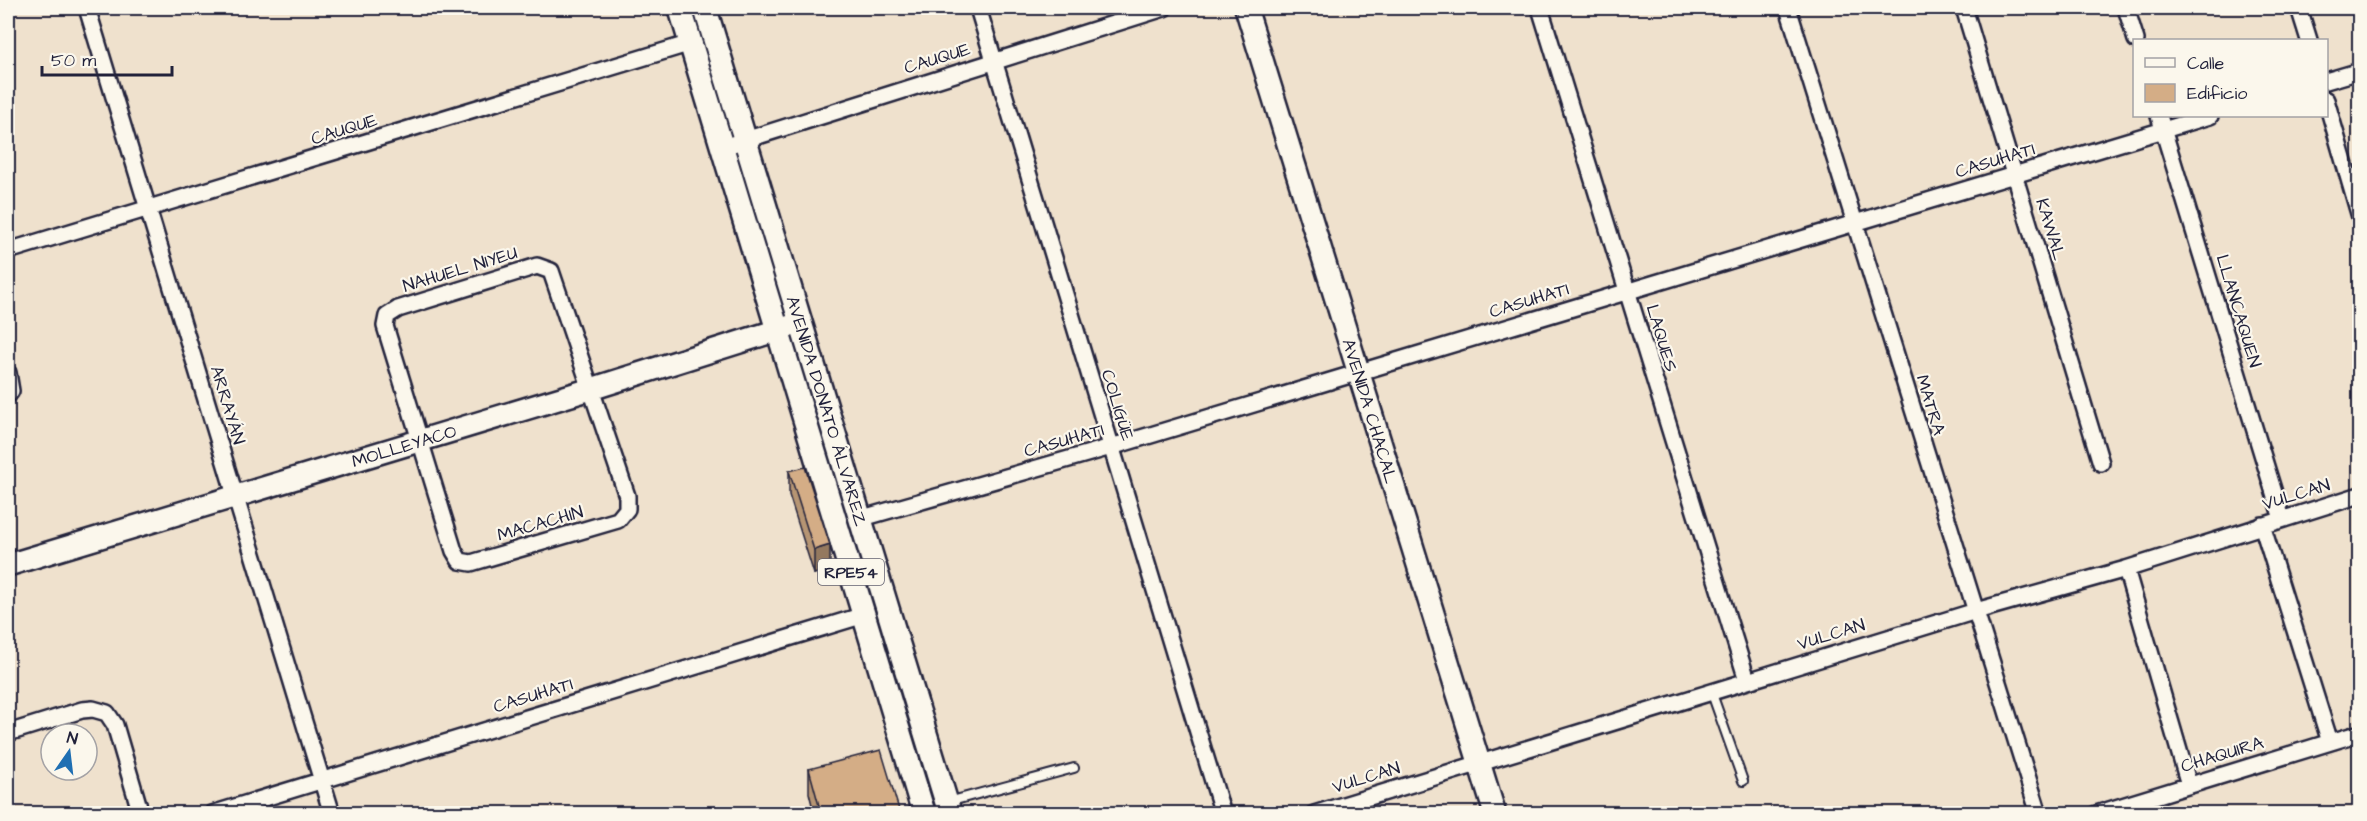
<svg xmlns="http://www.w3.org/2000/svg" width="2367" height="821" viewBox="0 0 2367 821" font-family="'Architects Daughter',sans-serif">
<style>
.lines{fill:none;stroke-linecap:round;stroke-linejoin:round}
.service-casing{stroke:#22223b;stroke-width:12}
.minor-casing{stroke:#22223b;stroke-width:20}
.secondary-casing{stroke:#22223b;stroke-width:26}
.primary-casing{stroke:#22223b;stroke-width:27}
.service{stroke:#fbf7ec;stroke-width:8}
.minor{stroke:#fbf7ec;stroke-width:15}
.secondary{stroke:#fbf7ec;stroke-width:21}
.primary{stroke:#fbf7ec;stroke-width:22}
.wall{fill:#b69573;stroke:#22223b;stroke-width:1.5}
.shaded-wall{fill:#94795e;stroke:#22223b;stroke-width:1.5}
.building{fill:#d4ad86;stroke:#22223b;stroke-width:1.5}
.labels{text-anchor:middle;stroke-width:4.5;stroke-linejoin:round;paint-order:stroke}
.shield{fill:#fbf7ec;stroke:#636270;stroke-width:1.5}
.shield-label{font-size:16px;font-weight:bold;fill:#22223b}
.street-label{font-size:18px;fill:#22223b;stroke:#fbf7ec}
</style>
<rect width="100%" height="100%" fill="#efe1cd"/>
<filter id="ink" filterUnits="userSpaceOnUse"><feTurbulence type="fractalNoise" baseFrequency=".0167" numOctaves="2"/><feDisplacementMap in="SourceGraphic" scale="12" xChannelSelector="R" yChannelSelector="G"/><feConvolveMatrix kernelMatrix="1 2 1 2 8 2 1 2 1" color-interpolation-filters="sRGB"/></filter>
<g filter="url(#ink)">
<g class="lines">
<g class="service-casing">
<path id="service" d="M1711 691 1743 781
M948 802 1074 768"/>
</g>
<g class="minor-casing">
<path id="minor" d="M87 8 332 814
M978 8 1223 814
M1540 8 1747 680
M1788 8 2039 814
M1964 8 2101 463
M2126 8 2136 40
M2299 8 2309 40
M2326 81 2360 71
M2326 100 2360 217
M2159 116 2282 519
M723 147 1164 8
M8 251 691 43
M537 266 551 271 627 496V509L618 520 471 563 460 561 454 551 385 326 387 316 398 309Z
M8 373 11 391 8 395
M859 519 1111 447 2210 116
M2262 525 2330 742
M2126 569 2189 785
M8 733 82 710 93 709 107 713 115 725 141 814
M212 814 864 615
M1314 814 1976 611 2126 569 2360 495
M2096 814 2360 733"/>
</g>
<g class="secondary-casing">
<path id="secondary" d="M1246 8 1495 814
M8 565 591 389 800 323"/>
</g>
<g class="primary-casing">
<path id="primary" d="M680 8 924 814
M705 8 950 814"/>
</g>
<use href="#service" class="service"/>
<use href="#minor" class="minor"/>
<use href="#secondary" class="secondary"/>
<use href="#primary" class="primary"/>
</g>
<path class="wall" d="M789 471 830 569 814 574 789 495Z
M809 769 900 813H814L809 793Z"/>
<path class="shaded-wall" d="M830 545V569L814 574V550Z"/>
<path class="building" d="M805 467 830 545 814 550 789 471Z
M881 750 900 813H821L809 769Z"/>
</g>
<g class="labels">
<rect class="shield" x="818" y="559" width="66" height="26" rx="4.5"/>
<g class="shield-label">
<text x="851" y="578">RPE54</text>
</g>
<g class="street-label">
<text transform="translate(937 58) rotate(-17)" y="6">CAUQUE</text>
<text transform="translate(344 129) rotate(-17)" y="6">CAUQUE</text>
<text transform="translate(1995 160) rotate(-17)" y="6">CASUHATI</text>
<text transform="translate(2051 229) rotate(73)" y="6">KAWAL</text>
<text transform="translate(460 269) rotate(-17)" y="6">NAHUEL NIYEU</text>
<text transform="translate(1529 300) rotate(-17)" y="6">CASUHATI</text>
<text transform="translate(2239 311) rotate(73)" y="6">LLANCAQUEN</text>
<text transform="translate(1662 338) rotate(73)" y="6">LAQUES</text>
<text transform="translate(228 405) rotate(73)" y="6">ARRAYÁN</text>
<text transform="translate(1118 405) rotate(73)" y="6">COLIGÜE</text>
<text transform="translate(1931 405) rotate(73)" y="6">MATRA</text>
<text transform="translate(827 411) rotate(73)" y="6">AVENIDA DONATO ÁLVAREZ</text>
<text transform="translate(1370 411) rotate(73)" y="6">AVENIDA CHACAL</text>
<text transform="translate(1064 440) rotate(-16)" y="6">CASUHATI</text>
<text transform="translate(404 446) rotate(-17)" y="6">MOLLEYACO</text>
<text transform="translate(2296 494) rotate(-17)" y="6">VULCAN</text>
<text transform="translate(540 523) rotate(-16)" y="6">MACACHIN</text>
<text transform="translate(1831 634) rotate(-17)" y="6">VULCAN</text>
<text transform="translate(533 695) rotate(-17)" y="6">CASUHATI</text>
<text transform="translate(2222 754) rotate(-17)" y="6">CHAQUIRA</text>
<text transform="translate(1366 777) rotate(-17)" y="6">VULCAN</text>
</g>
</g>
<rect width="2367" height="821" fill="none" stroke="#fbf7ec" stroke-width="30"/>
<rect x="15" y="15" width="2337" height="791" fill="none" stroke="#22223b" stroke-width="2" filter="url(#ink)"/>
<rect x="2133" y="39" width="195" height="78" fill="#fbf7ec" stroke="#a4a2a5" stroke-width="1.5"/>
<rect x="2145" y="58" width="30" height="9" fill="#fbf7ec" stroke="#a4a2a5" stroke-width="1.5"/>
<text x="2187" y="69" font-size="18" fill="#22223b">Calle</text>
<rect x="2145" y="84" width="30" height="18" fill="#d4ad86" stroke="#a4a2a5" stroke-width="1.5"/>
<text x="2187" y="99" font-size="18" fill="#22223b">Edificio</text>
<g transform="translate(69 752) rotate(14)"><circle r="28" fill="#fbf7ec" stroke="#a4a2a5" stroke-width="1.5"/>
<path d="M0-4.5L10 22L0 15L-10 22Z" fill="#1f6fb2"/>
<text y="-9" font-size="16" font-weight="bold" text-anchor="middle" fill="#22223b">N</text>
</g>
<path d="M42 66v9h130v-9" fill="none" stroke="#22223b" stroke-width="3"/>
<text x="51" y="66" font-size="18" fill="#22223b" stroke="#fbf7ec" stroke-width="4.5" paint-order="stroke">50 m</text>
</svg>
